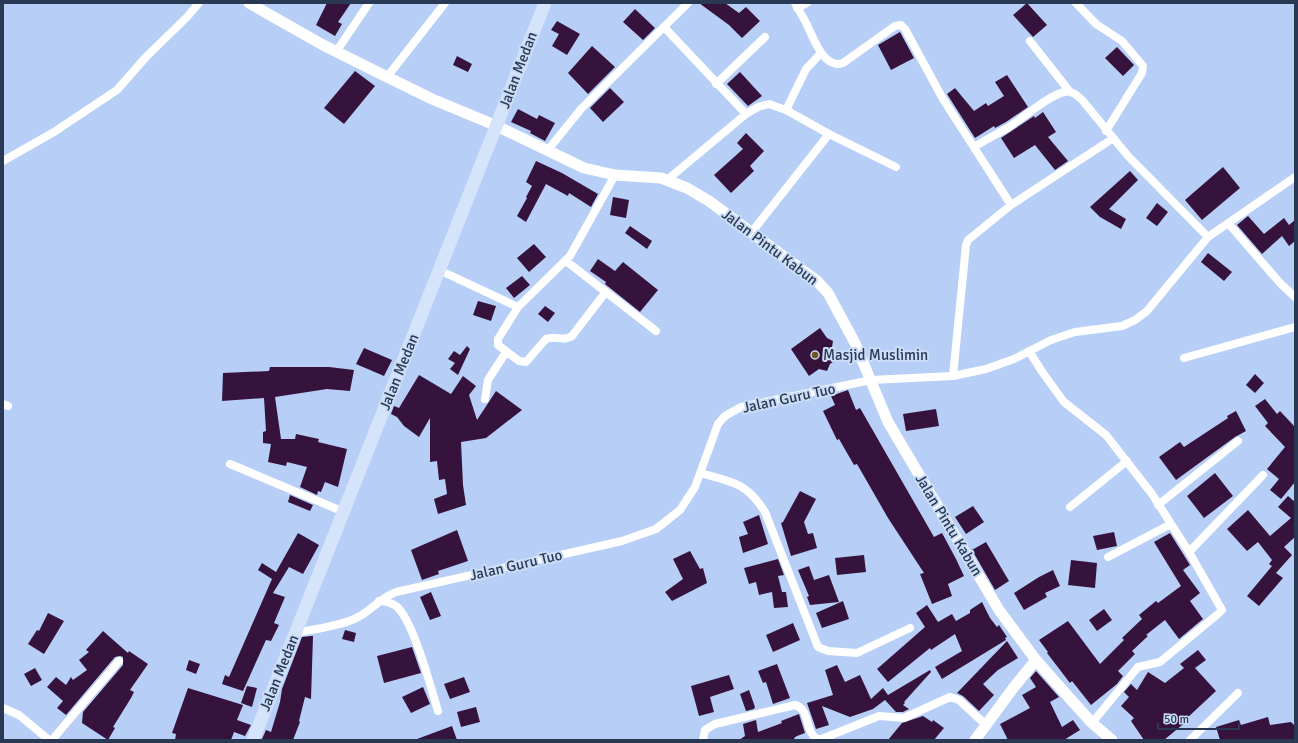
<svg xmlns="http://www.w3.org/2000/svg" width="1298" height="743" viewBox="0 0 1298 743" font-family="Signika,sans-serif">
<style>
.building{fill:#35133d}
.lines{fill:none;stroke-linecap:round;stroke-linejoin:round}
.minor{stroke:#fff;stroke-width:8}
.tertiary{stroke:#fff;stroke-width:11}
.primary{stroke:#d5e3fb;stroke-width:13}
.poi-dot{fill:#6f5526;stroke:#cbdcf7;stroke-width:1.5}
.labels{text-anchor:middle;stroke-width:4;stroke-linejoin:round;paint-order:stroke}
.street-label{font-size:15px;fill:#293954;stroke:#cbdcf7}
.poi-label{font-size:15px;fill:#293954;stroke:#cbdcf7;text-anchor:start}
</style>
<rect width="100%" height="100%" fill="#b7cff7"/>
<path class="building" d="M327 3H351L338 22 342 24 335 36 316 25Z
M699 3H725L739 13 746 7 760 21 742 38 729 25Z
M1027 3 1047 25 1033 37 1013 15Z
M635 9 655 28 643 40 623 22Z
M557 21 580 34 567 55 552 46 559 34 551 30Z
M900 32 914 58 891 70 878 45Z
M592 46 615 67 588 94 568 73Z
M1117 47 1134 65 1123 76 1105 58Z
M457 56 472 64 468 72 453 65Z
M355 71 375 86 344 124 324 108Z
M740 72 762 96 748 106 727 84Z
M1007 75 1028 107 1006 122 995 128 994 126 975 138 947 94 955 88 974 111 986 103 988 106 1004 96 995 82Z
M610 88 624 102 603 122 590 108Z
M518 109 537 119 539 115 555 123 545 141 530 133 531 131 511 122Z
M1043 112 1056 132 1048 137 1068 161 1055 170 1035 145 1014 158 1001 138 1034 116 1035 118Z
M746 133 764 151 750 166 754 171 731 193 714 175 743 149 737 143Z
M536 161 562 173 598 194 591 207 569 193 568 196 546 184 526 222 517 216 527 198 526 197 532 186 526 182Z
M1223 167 1240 188 1202 220 1185 200Z
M1130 171 1138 180 1109 209 1126 219 1121 229 1100 217 1090 207Z
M613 197 629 200 626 218 610 215Z
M1157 203 1168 212 1157 226 1146 218Z
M1248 216 1264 234 1284 218 1289 225 1295 220V241L1289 246 1282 236 1262 254 1237 225Z
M630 226 652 241 647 249 625 233Z
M534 244 546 257 529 272 517 258Z
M1208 253 1232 272 1224 281 1201 262Z
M598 259 615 271 623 262 658 290 640 312 605 284 606 282 590 271Z
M522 276 530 285 514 298 506 288Z
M478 301 496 306 491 321 473 315Z
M545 306 555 313 548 322 538 314Z
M820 328 827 338 833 341 832 347 837 352 833 357 836 360 830 364 827 371 819 369 809 376 791 349Z
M467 346 470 349 458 375 450 369 455 363 448 359 454 351 460 355Z
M364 348 392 360 384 376 356 364Z
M270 367H329L354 370 350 391 327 389 275 397 281 439H295L296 434 319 439 318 442 347 449 338 487 325 482 321 492 318 491 317 495 300 487 307 467 287 462 286 466 268 462 271 444 263 443V432L266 431 264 398 222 401 223 373 269 371Z
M1255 374 1264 383 1255 393 1246 385Z
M419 375 451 394 463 376 476 386 469 395 477 420 496 391 522 410 486 438 461 442 463 485 466 505 438 514 434 499 447 494 445 479 439 480 437 461 430 462V418L419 437 404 426 397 417 391 414 394 406 399 408Z
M848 390 856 410 860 408 934 537 942 533 956 559 964 576 948 584 952 596 932 604 920 574 924 573 888 518 857 464 854 465 839 439 837 440 823 411 835 405 831 396Z
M1265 399 1277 414 1280 411 1295 427V482L1281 499 1270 490 1279 479 1267 469 1285 447 1265 426 1268 423 1255 406Z
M936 409 939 426 906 431 903 414Z
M1236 411 1246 431 1235 437 1176 480 1159 457 1180 442 1184 447 1228 418 1227 416Z
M1215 473 1233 496 1204 518 1187 496Z
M800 491 816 499 804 522 808 534 813 533 817 548 791 556 781 523 783 522Z
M290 495 313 505 310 511 288 502Z
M1288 496 1295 502V537L1284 547 1292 555 1276 573 1283 578 1259 606 1247 596 1272 566 1269 564 1272 560 1258 542 1247 551 1227 529 1248 510 1270 536 1291 518 1278 507Z
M973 506 984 522 966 534 955 517Z
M759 515 768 544 743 553 739 537 748 534 743 522Z
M457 530 468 561 438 571 439 574 422 580 411 550Z
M1114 532 1117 546 1097 550 1093 536Z
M298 533 319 545 303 574 289 567 273 593 285 597 274 623 279 625 271 641 266 640 243 691 222 684 225 675 229 677 272 579 258 570 262 563 276 572Z
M1170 533 1190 565 1183 570 1200 593 1190 601 1203 619 1179 639 1165 620 1146 635 1148 636 1132 651 1135 654 1118 671 1123 676 1117 684 1091 705 1072 681 1070 683 1047 653 1048 652 1039 640 1068 621 1100 664 1124 640 1122 638 1142 619 1139 615 1156 601 1158 603 1181 586 1154 542Z
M986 542 1009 581 995 590 972 550Z
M690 551 700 569 703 568 707 583 672 601 665 592 683 579 673 559Z
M864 555 866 572 837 575 835 558Z
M778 559 784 575 778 576 782 592H786L788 607 774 608 772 592 759 595 756 582 749 584 744 568Z
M1071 560 1097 563 1095 588 1068 585Z
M809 566 814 580 829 575 839 602 810 605 807 597 809 596 798 570Z
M1053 570 1060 586 1045 593 1047 597 1024 610 1014 593 1039 577Z
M431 592 441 616 430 620 420 597Z
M843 601 849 619 822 628 816 613Z
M982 602 990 618 997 627 999 625 1007 637 1005 638 1006 640 942 679 935 667 962 651 955 634 931 650 930 648 888 682 877 669 925 627 916 613 927 605 938 622 952 614 956 621 970 613V610Z
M1104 609 1112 620 1097 631 1089 620Z
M48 613 64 621 44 654 28 644 37 630 39 631Z
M793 623 800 640 773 652 766 635Z
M345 630 356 633 354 642 342 639Z
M103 631 128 653 129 651 148 664 130 690 134 692 131 698 113 727 115 728 108 740 82 723 83 712 123 665V657L120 656 115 657 66 715 57 708 63 701 47 687 56 677 66 685 71 677 73 680 87 670 79 660 89 652 86 650Z
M311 636H313L311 699 305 697 299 721 300 722 293 740 262 739 266 730 271 732 280 702 282 689 302 637Z
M1007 641 1018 658 998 670 983 684 994 695 979 711 963 696 957 693Z
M412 647 421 673 384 683 377 656Z
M1198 650 1206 660 1195 668 1216 691 1186 719 1187 721 1164 740H1144L1131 721 1134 718 1121 706 1129 697 1124 692 1131 684 1137 690 1148 672 1165 683 1184 668 1180 664Z
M189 660 200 664 196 674 186 670Z
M777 664 790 698 773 704 766 682 763 683 758 671Z
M837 665 845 682 860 675 871 699 883 688 888 695 930 670 931 672 904 702 905 703 903 705 909 709 903 712H896L885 700 873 709 850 717 822 706 829 725 816 729 807 703 833 695 825 670Z
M35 668 42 680 31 686 24 674Z
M1036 671 1059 697 1050 702 1062 727 1073 720 1080 730 1064 740H1008L1000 724 1030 708 1022 695 1036 687 1030 678Z
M729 675 734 689 710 697 714 712 699 716 691 686Z
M464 677 470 692 450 699 444 684Z
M247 686 257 688 252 707 241 703Z
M423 687 430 704 411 713 402 697Z
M188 688 243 705 237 720 251 725 245 736 234 732 231 740H175L176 734 172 733Z
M749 690 755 707 754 709 746 711 740 694Z
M476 707 480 722 461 727 457 712Z
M799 714 805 733 797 736 794 738 795 740H739L745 736 743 724 756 720 758 732 782 723 781 721Z
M923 716 932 722 933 720 944 728 934 740H888L902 723Z
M1268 717 1270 725 1291 722 1295 726V740H1220L1216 727 1239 720 1241 725Z
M452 726 457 740H417V739Z"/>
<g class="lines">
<path class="minor" d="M795 3C798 10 803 16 806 23 813 36 823 70 843 63L895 26 901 25 905 29 943 99 1011 205
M1076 3 1096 24 1122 41 1143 66 1142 73 1106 131
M797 8 807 3
M665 28 746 114
M1030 41 1070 92
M336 52 369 3
M387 77 445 3
M716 84 765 37
M786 110 806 69 821 53
M974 147C985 140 997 134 1009 127 1023 118 1049 95 1064 92 1072 90 1078 96 1083 101L1128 156 1208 237
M547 151 581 109 688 3
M3 161 54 132 117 90 146 57 187 17 199 3
M667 180 746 114 758 107 769 104 786 110 829 134 896 167
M1228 223 1280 283 1295 297
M751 233 829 134
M566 261 656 331
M439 270 518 307
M605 293 572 336C564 342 555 335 546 339L526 362 519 361 498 345V339L518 307 570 256 615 175
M1029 351 1043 373 1064 402 1106 435 1152 494 1189 552 1222 610 1218 614 1160 662 1138 667 1092 723
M1184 358 1295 327
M953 376 966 245 968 240 1011 205 1112 139
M485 399 488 380 506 352
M3 404 8 406
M230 464 344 512
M700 473C731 481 747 483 765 512L818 647 828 651 857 653 910 628
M1158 505 1238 441
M1070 507 1127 461
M1189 552 1263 475
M1108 557 1171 524
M379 601C385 601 390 602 396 606 413 619 431 688 438 711
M295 633C314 629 336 627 354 619 370 613 379 598 396 592L622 541 656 529 680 510 695 487 718 424 725 416 741 407 871 380 953 376 986 369 1014 359 1051 340 1075 332 1122 326 1135 320 1147 311 1208 237 1295 177
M3 708 19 715 49 740
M52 740 119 661
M703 740 705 730 715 724 795 705C811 709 804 734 819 740L879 716 904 718 950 697 959 700 986 725
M1190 740 1238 693"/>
<path class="tertiary" d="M249 3 323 45 377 72 432 99 497 126 584 168 615 175 661 178 687 188 709 201 817 281 828 293 855 343 888 422 999 610 1036 660 1065 693 1092 723 1112 740
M975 740 1014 687 1036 660"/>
<path class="primary" d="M253 740 545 3"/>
</g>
<circle class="poi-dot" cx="815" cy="355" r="4"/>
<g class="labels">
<g class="street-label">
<text transform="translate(518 70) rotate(-69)" y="5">Jalan Medan</text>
<text transform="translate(770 247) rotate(37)" y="5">Jalan Pintu Kabun</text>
<text transform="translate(399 372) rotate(-68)" y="5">Jalan Medan</text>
<text transform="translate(789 398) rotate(-12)" y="5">Jalan Guru Tuo</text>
<text transform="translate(949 525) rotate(59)" y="5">Jalan Pintu Kabun</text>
<text transform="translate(516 565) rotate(-13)" y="5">Jalan Guru Tuo</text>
<text transform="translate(279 673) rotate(-68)" y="5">Jalan Medan</text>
</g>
<g class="poi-label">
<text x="823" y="360">Masjid Muslimin</text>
</g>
</g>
<rect width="1298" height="743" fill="none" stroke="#293954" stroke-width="8"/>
<path d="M1158 723v6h81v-6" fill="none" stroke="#293954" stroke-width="2"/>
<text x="1164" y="723" font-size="12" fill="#293954" stroke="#cbdcf7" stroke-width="3" paint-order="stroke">50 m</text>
</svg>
